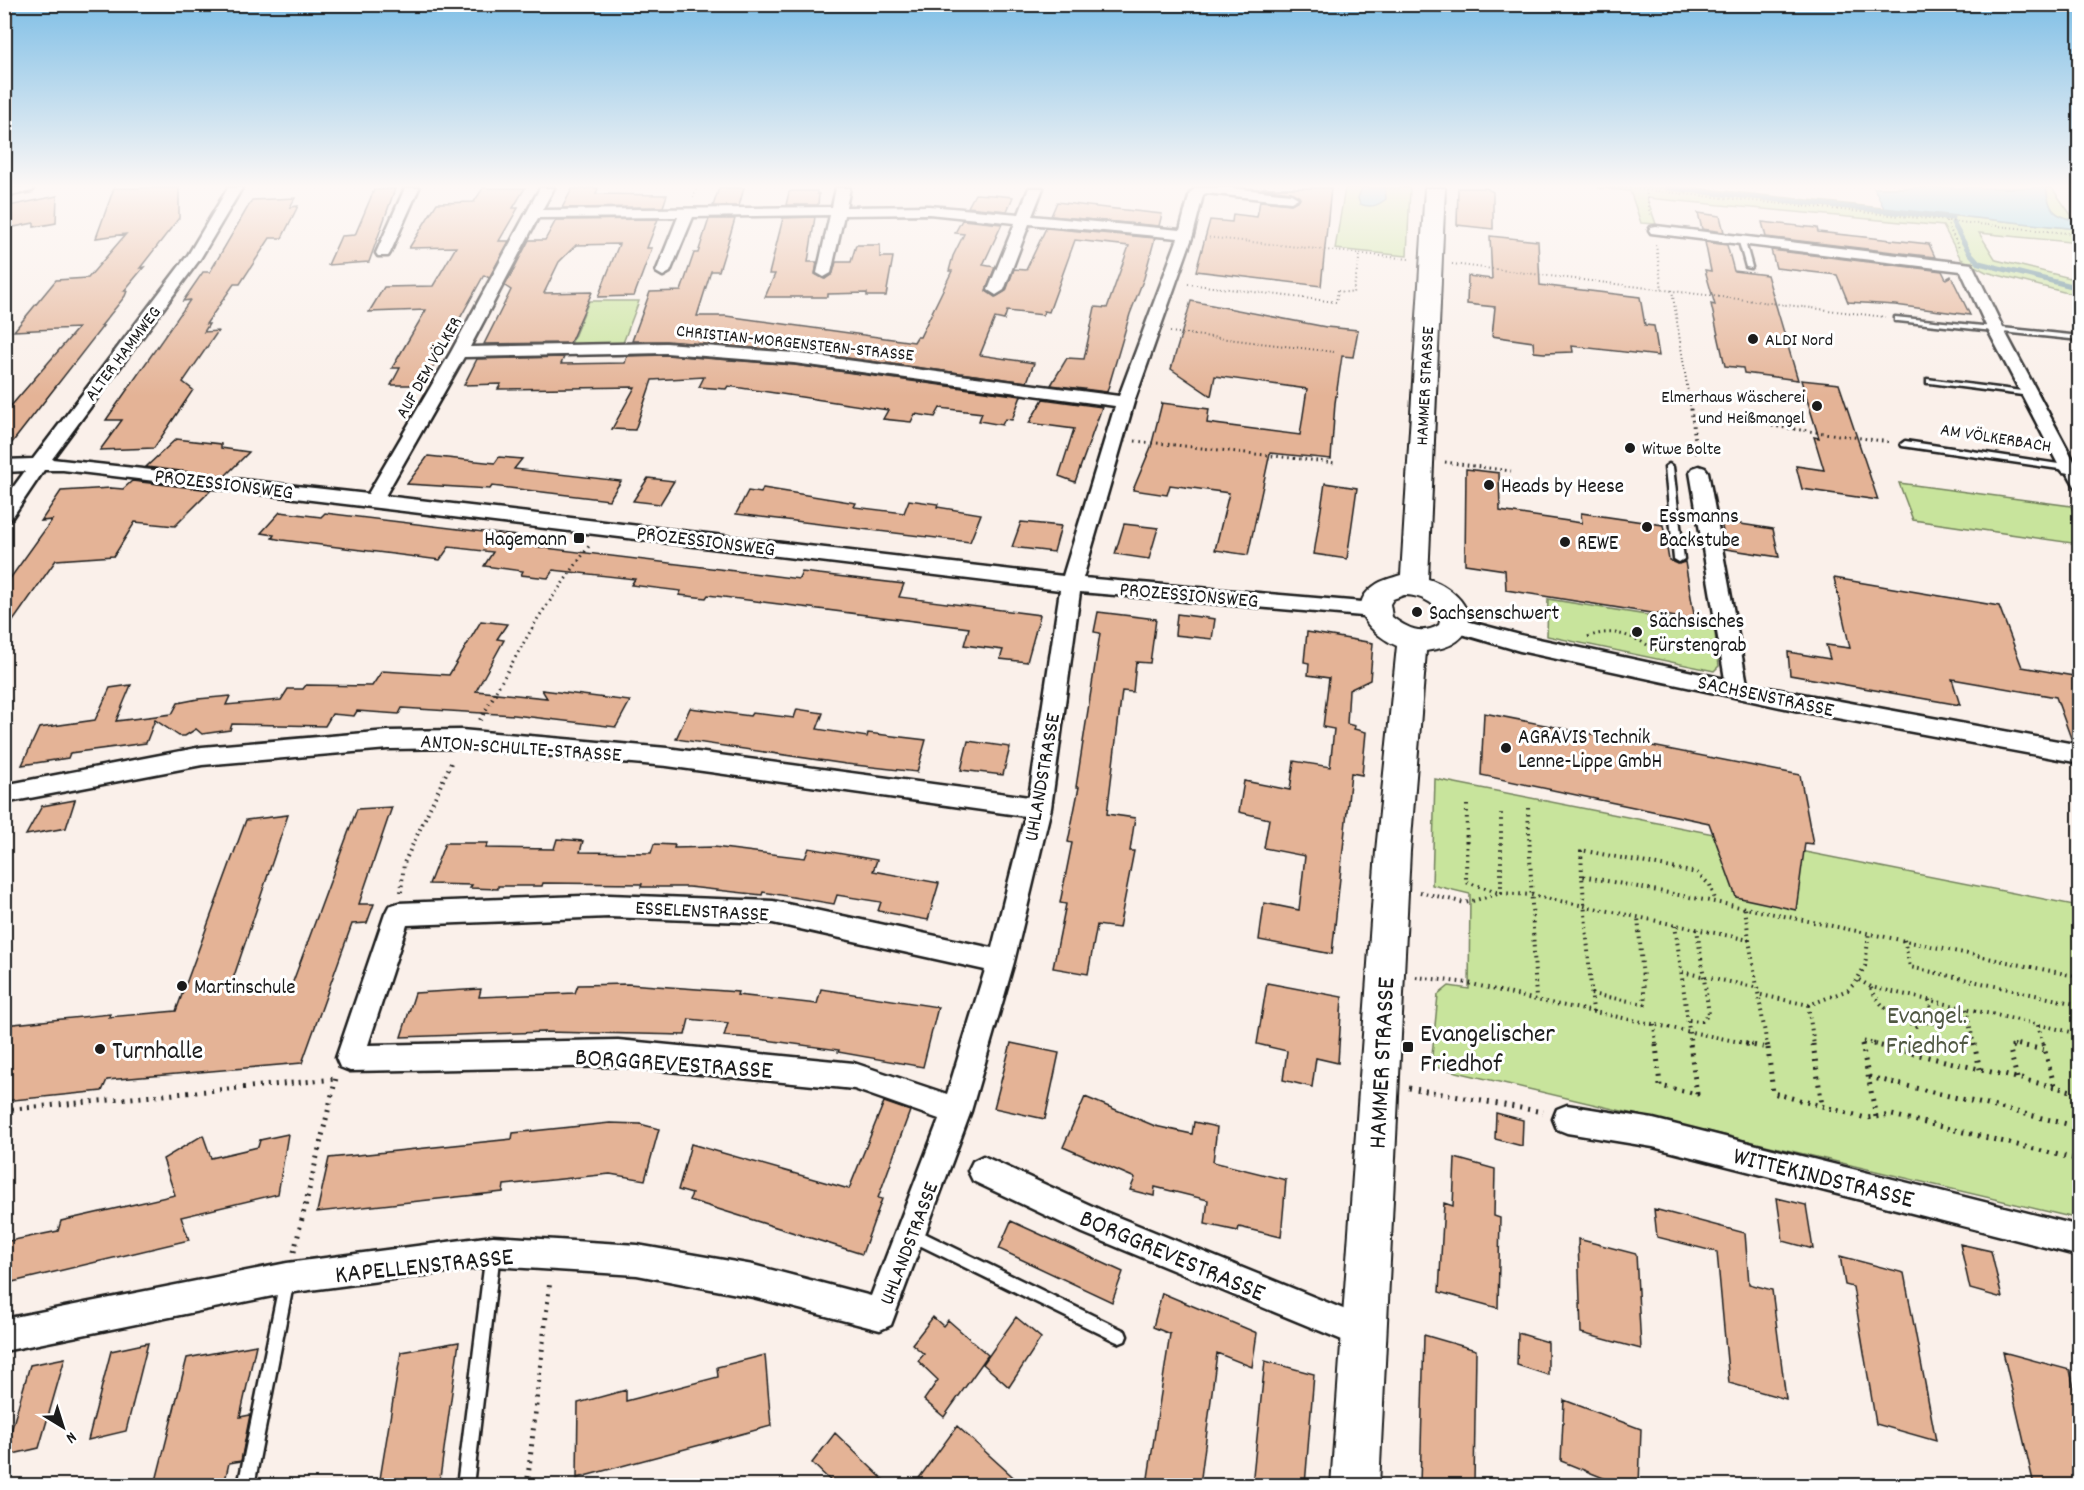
<svg xmlns="http://www.w3.org/2000/svg" width="2084" height="1490" viewBox="0 0 2084 1490" font-family="Dekko,sans-serif">
<style>
.green{fill:#c8e49c;stroke:#72805c;stroke-width:1.5}
.water{fill:#84cfe3;stroke:#5a8793;stroke-width:1.5}
.lines{fill:none;stroke-linecap:round;stroke-linejoin:round}
.stream{stroke:#5a8793;stroke-width:5}
.building{fill:#e4b396;stroke:#1c1c1c;stroke-width:1.5}
.service-casing{stroke:#1c1c1c;stroke-width:5}
.minor-casing{stroke:#1c1c1c;stroke-width:5}
.secondary-casing{stroke:#1c1c1c;stroke-width:4}
.path-far3{stroke:#1c1c1c;stroke-width:2;stroke-dasharray:1 3;stroke-linecap:butt}
.path-far2{stroke:#1c1c1c;stroke-width:3;stroke-dasharray:1.5 4;stroke-linecap:butt}
.path-far1{stroke:#1c1c1c;stroke-width:4;stroke-dasharray:1.5 4.5;stroke-linecap:butt}
.path{stroke:#1c1c1c;stroke-width:5;stroke-dasharray:2 6;stroke-linecap:butt}
.service{fill:#fff;fill-rule:evenodd}
.minor{fill:#fff;fill-rule:evenodd}
.secondary{fill:#fff;fill-rule:evenodd}
.poi-dot{fill:#1c1c1c;stroke:#fff;stroke-width:2}
.labels{text-anchor:middle;stroke-width:6;stroke-linejoin:round;paint-order:stroke}
.far-poi-label{font-size:18px;fill:#1c1c1c;stroke:#fff;text-anchor:start}
.far-street-label{font-size:18px;fill:#1c1c1c;stroke:#fff}
.street-label{font-size:21px;fill:#1c1c1c;stroke:#fff}
.poi-label{font-size:21px;fill:#1c1c1c;stroke:#fff;text-anchor:start}
.near-park-label{font-size:26px;fill:#505842;stroke:#fff}
.near-poi-label{font-size:26px;fill:#1c1c1c;stroke:#fff;text-anchor:start}
.near-street-label{font-size:26px;fill:#1c1c1c;stroke:#fff}
</style>
<rect width="100%" height="100%" fill="#faf0ea"/>
<filter id="ink" filterUnits="userSpaceOnUse"><feTurbulence type="fractalNoise" baseFrequency=".0167" numOctaves="2"/><feDisplacementMap in="SourceGraphic" scale="12" xChannelSelector="R" yChannelSelector="G"/><feConvolveMatrix kernelMatrix="1 2 1 2 8 2 1 2 1" color-interpolation-filters="sRGB"/></filter>
<g filter="url(#ink)">
<path class="green" d="M1345 188H1410L1407 256 1335 249Z
M1598 188H1697L2079 229 2076 222C2053 214 2049 211 2046 188H2052L2076 222 2079 223V243L1979 233 1996 260 2079 280V296L1986 272 1961 259 1943 226 1647 198 1656 224 1641 223 1630 191Z
M589 301H639L623 343 571 344Z
M1899 483 2071 506 2076 520 2079 521V544L1913 520Z
M1548 599 1714 626 1719 666 1714 671 1547 636Z
M1435 779 2079 906V1219L1431 1066 1438 995 1449 986 1469 989 1470 894 1432 885Z"/>
<path class="water" d="M1362 188H1385L1386 199C1377 206 1371 208 1360 204L1358 198Z
M1874 188H2046C2051 228 2068 208 2079 229L1884 208Z"/>
<g class="lines">
<path class="stream" d="M1667 188 1952 218
M1953 223 1969 252 1979 263 2080 288"/>
</g>
<path class="building" d="M114 188H179V218L140 268 144 267 124 291H127L125 296 101 326H103L4 453V414L78 328 14 331 56 280 88 278 126 234 96 238Z
M483 188H525L513 208H518L499 241H509L489 278 484 275 423 385H391L400 368H392L426 310 369 312 384 287 433 286 456 247 409 248 437 203 474 202Z
M598 188 596 194 667 195 663 207 562 208 572 189Z
M719 188H744L739 206H713Z
M1261 188H1331L1321 286 1196 271 1210 220 1232 222 1233 214 1257 217 1260 201 1291 204 1300 199 1291 192Z
M1458 188H1486L1493 192V229L1457 225Z
M395 189 369 262 328 265 341 236 355 235 374 190Z
M792 191H817V194H819L818 205H786L789 192Z
M975 194 993 195 1013 197 1007 211 968 207Z
M57 196 56 223 34 227V223L4 229V207Z
M295 198 290 207 298 206 282 238H270L240 284H234L206 324H209L204 332 218 331 183 382 193 390 154 448 100 450 122 420H106L190 300 183 301 203 272H210L252 200Z
M1057 202 1088 206 1162 214 1159 226 1051 216Z
M1698 213 1720 216 1724 232 1702 229Z
M815 217 808 262H817L815 274 825 279 833 273 836 262H851L856 245H880V257H893L886 296H867V293L828 294V297H765L775 274H769L783 218Z
M658 219 647 248H652L634 296 598 297 619 244 576 245 559 262 544 293 592 292 570 343 484 344 511 290 505 286 529 240H545L556 220Z
M709 219H735L719 271H711L697 316H726L914 342 917 337H920L952 271H949L953 256 964 234 955 233 962 220 1002 224 983 265 995 267 986 291 995 297 1006 291 1014 269 1026 270 1046 228 1155 238 1144 278 1130 314 1107 392 1051 385 1067 358 1084 359 1095 307 1107 308 1129 246 1075 240 1049 312 1044 311 1043 315 1007 311 1004 320 995 318 980 355 1034 363 1027 382 794 351 666 341H632L650 292 681 291 694 253H698Z
M1762 222 1817 228 1818 232 1929 244 1935 257 1766 237Z
M1490 236 1538 241 1540 285 1640 297 1645 325 1654 326 1659 356 1572 346 1573 352 1544 353 1534 352 1533 342 1492 336 1495 307 1467 304 1468 276 1492 279Z
M1705 242 1727 245 1734 271 1767 275 1798 380 1744 373 1743 368 1725 366 1711 304 1715 305 1705 270 1711 271Z
M1771 250 1942 271 1946 279 1951 276 1970 315 1895 305 1848 302 1837 275 1776 268Z
M1191 301 1326 327 1358 330 1353 357 1342 356 1335 403 1331 459 1270 453 1248 555 1215 550 1229 493 1170 485 1167 495 1133 490 1151 447 1162 403 1209 409 1207 423 1300 435 1307 389 1215 376 1211 396 1171 369Z
M666 355 794 365 1021 396 1012 420 1005 419 1002 425 979 421 982 413 940 408 935 417 915 414 911 422 883 419 888 410 728 386 726 389 699 387 704 377 652 380 635 430 612 429 635 387 498 389 501 384 464 385 477 359 564 357 561 364 625 363 627 356Z
M1801 380 1839 384 1878 500 1802 489 1796 466 1824 470 1814 437 1819 438Z
M1043 399 1102 407 1075 482 1059 476 1074 429 1029 423Z
M176 439 221 444V448L249 452 225 476 146 467Z
M428 456 495 463 499 457 522 459 514 469 621 481 609 500 492 486 490 489 407 484Z
M1466 469 1499 473 1500 511 1582 523 1581 513 1663 525 1669 560 1678 564 1685 562 1695 620 1506 590 1505 570 1465 564Z
M648 478 674 481 660 504 633 501Z
M132 481 211 490 175 526 135 522 114 556 56 560 4 634V587L52 520 41 521 61 491 111 488 123 489Z
M1325 483 1357 488 1347 559 1314 554Z
M763 488 856 503 854 507 904 513 909 500 938 504 937 507 981 514 970 542 736 514 748 491 761 493Z
M280 512 321 517 325 513 518 536 512 544 760 574 799 579 802 572 904 584 899 597 1040 615 1027 662 1000 659 1003 650 964 645 969 628 708 595 706 598 679 595 681 591 631 585 635 579 553 570 548 578 521 575 523 571 484 566 493 552 449 547 440 560 282 540 272 538 274 535 261 533Z
M1721 521 1773 529 1779 557 1726 549Z
M1021 522 1061 526 1054 552 1012 547Z
M1124 524 1158 528 1149 559 1115 554Z
M1834 578 1999 606 2022 667 2079 677V743L2072 741 2056 697 1952 679 1960 705 1790 675 1788 652 1830 659 1826 645 1850 648Z
M1098 612 1156 619 1150 663 1136 662 1133 692 1122 691 1107 814 1135 818 1130 851H1134L1119 928 1097 925 1088 974 1053 968 1066 904 1060 903 1072 843 1068 842 1079 787H1076L1100 633 1094 632Z
M1177 614 1215 619 1212 639 1175 635Z
M481 621 507 624 497 639 504 640 476 691 547 698 542 690 630 701 616 727 514 715 402 708 399 714 357 711 354 716 332 714 325 726 232 724 230 730 202 734 196 729 185 736H179L155 720 146 743 70 753 68 758 22 765 39 728 95 720 110 688 131 685 116 721 172 714 178 703 198 699 230 696 226 705 281 700 288 689H303L306 685 372 686 382 671 449 675Z
M1307 632 1373 643 1370 680 1349 690 1347 724 1355 726 1354 729 1366 732 1362 775 1351 773 1332 954 1259 940 1264 903 1299 910 1305 856 1264 848 1269 819 1239 812 1244 781 1290 790 1294 761 1330 767 1334 729 1323 727 1329 678 1308 675 1309 663 1304 662Z
M690 708 750 716 752 713 794 718 797 709 823 713 817 729 867 737 868 733 926 740 917 772 846 764 676 739Z
M1484 713 1800 775 1813 844 1805 843 1796 910 1736 897 1709 823 1481 775Z
M968 741 1010 747 1003 775 961 770Z
M75 800 66 828 26 835 42 806Z
M392 807 359 904H374L367 923 352 924 302 1063 107 1080 102 1091 4 1101V1025L110 1014 109 1017 176 1011 246 820 288 815 229 991 291 987 357 809Z
M557 839 583 841 580 852 651 853 654 844 675 845 674 848 714 847 805 858 809 848 877 860 873 871 939 883 928 920 878 911 881 902 837 895 834 904 763 892 762 895 689 887H641L642 884 543 883 542 886H498V889L470 888 472 885 429 884 445 843H488L486 848 554 849Z
M1267 983 1342 997 1338 1063 1316 1058 1312 1087 1283 1080 1287 1051 1257 1044Z
M628 984 738 992 737 995 817 1004 821 989 938 1007 923 1067 838 1052 839 1050 751 1038 724 1036 728 1023 689 1019 685 1035 545 1032 401 1037 415 993 481 989 479 997 575 993 578 985Z
M1011 1043 1059 1053 1045 1119 994 1108Z
M1085 1097 1155 1126 1192 1134 1194 1122 1217 1127 1213 1162 1286 1180 1281 1237 1239 1227 1238 1231 1205 1224 1208 1200 1155 1187 1154 1196 1130 1190 1135 1178 1063 1147Z
M884 1102 910 1111 878 1198 882 1199 862 1254 689 1200 692 1194 678 1190 691 1144 849 1189Z
M1496 1113 1523 1120 1522 1146 1495 1139Z
M610 1123 640 1124 659 1129 645 1180 610 1174 504 1185 503 1192 317 1212 329 1158 512 1139 513 1133Z
M288 1134 278 1194 181 1217 189 1240 4 1284V1242L58 1231 61 1221 175 1195 163 1159 203 1135 211 1158 258 1147 260 1140Z
M1455 1158 1495 1169 1494 1216 1500 1218 1498 1308 1439 1292 1444 1203 1453 1206Z
M1777 1198 1806 1205 1813 1249 1783 1241Z
M1654 1209 1745 1233 1749 1284 1772 1290 1786 1399 1729 1383 1717 1252 1657 1237Z
M1011 1221 1123 1272 1112 1302 999 1249Z
M1578 1239 1636 1254 1641 1349 1581 1333Z
M1960 1244 1991 1251 2002 1298 1970 1289Z
M1840 1256 1904 1273 1936 1441 1876 1424 1853 1287 1845 1285Z
M1162 1293 1257 1333 1252 1367 1217 1353 1200 1485H1172L1148 1478 1170 1334 1153 1327Z
M933 1317 943 1326 948 1320 988 1355 944 1417 924 1400 938 1380 918 1361 924 1354 912 1344Z
M1016 1317 1041 1338 1009 1387 983 1364Z
M1518 1333 1548 1342V1375L1517 1365Z
M1424 1335 1476 1350 1474 1485H1420Z
M459 1342 439 1485H379L401 1352Z
M148 1343 126 1431 88 1440 111 1351Z
M256 1345 240 1417 250 1415 241 1461 229 1463 224 1485H155L187 1358Z
M2003 1352 2070 1370 2079 1410V1485H2034Z
M765 1355 771 1426 577 1478 578 1403 626 1390V1401L718 1377 717 1367Z
M65 1358 39 1448 4 1456 30 1365Z
M1265 1361 1314 1374 1305 1485H1252Z
M1564 1400 1641 1429 1639 1485H1621L1561 1461Z
M957 1426 1022 1485H914Z
M835 1433 889 1485H835L812 1463Z"/>
<g class="lines">
<g class="service-casing">
<path id="service" d="M1742 240 1745 242 1752 267 1751 268 1746 267 1739 242Z
M1895 317 2080 336V340L1898 321H1895Z
M1927 379 2030 392 2034 394 2030 396 1930 383H1927Z
M1905 441 2072 466 2080 479V491L2077 490 2066 470 1902 446 1901 444Z
M1669 464 1673 467 1684 559 1679 562 1674 559 1665 467Z
M912 1227 1125 1331 1127 1336 1125 1341 1120 1343 1115 1341 907 1239 905 1234 907 1229Z
M493 1245 498 1247 500 1252 473 1486H457L486 1252 488 1247Z
M287 1273 292 1275 294 1280 254 1486H238L280 1280 282 1275Z"/>
</g>
<g class="minor-casing">
<path id="minor" d="M4 188H34L32 191 4 196Z
M228 188H242L200 259 52 459 368 494 451 352 540 188H554L542 210 832 207 836 188H850L846 207 929 206 1019 214 1029 188H1043L1032 216 1180 230 1190 193 1196 188H1231L1291 194 1298 198 1291 202 1206 193 1203 195 1193 235 1134 402 1083 578 1374 603 1381 605 1384 610 1381 615 1374 617 1080 592 1051 808 1014 962 971 1111 891 1325 880 1330 753 1297 637 1275 493 1266 287 1293 4 1351V1319L287 1263 493 1236 637 1245 753 1265 871 1296 939 1119 854 1089 618 1066 350 1071 340 1067 336 1058 385 914 389 906 398 903 609 895 773 901 992 948 1025 816 667 766 461 748 388 749 202 765 4 803V785L202 747 388 731 461 730 667 748 1029 797 1060 590 63 470H44L11 519 4 521V500L25 471 4 472V460L33 459 188 255ZM929 214 1015 223 988 290 996 295 1004 290 1029 224 1178 238 1119 396 794 353 666 343 470 347 538 218 678 217 656 272 663 276 670 272 693 217 830 215 817 273 824 277 831 273 844 215ZM666 353 794 363 1115 406 1063 576 385 496 464 357ZM609 917 773 923 985 970 947 1094 854 1063 618 1040 368 1045 407 925Z
M405 188H419L390 253 388 256H378L376 253Z
M1656 226 1972 264 2004 330 2075 463H2080V475L2063 472 2060 468 1988 330 1961 271 1651 233 1649 230 1651 227Z
M2079 247 2080 255 2074 254 2072 251Z
M1699 466 1705 468 1708 472 1747 684 2080 745V763L1799 711 1520 651 1448 630 1445 625 1448 620 1455 618 1520 635 1725 679 1690 472 1693 468Z
M1567 1105 1653 1119 2080 1226V1256L1653 1147 1567 1133 1557 1129 1553 1119 1557 1109Z
M983 1156 1103 1211 1375 1322 1380 1333 1375 1344 1364 1349 1083 1233 973 1181 968 1171 973 1161Z"/>
</g>
<g class="secondary-casing">
<path id="secondary" d="M1425 188H1445L1428 579C1453 586 1487 618 1457 641 1448 648 1436 649 1426 651L1410 851 1379 1486H1331L1376 851 1397 646C1374 636 1343 608 1374 586 1381 580 1392 578 1401 575ZM1404 595C1420 595 1446 605 1439 625 1421 636 1407 628 1392 617L1390 604 1393 599Z"/>
</g>
<path class="path-far3" d="M1626 188 2076 234
M1646 190 1650 215
M693 198 697 188
M1946 221 1960 250
M1205 237 1409 259
M1656 245 1662 289
M1452 264 1885 317
M1188 284 1336 302 1338 291 1353 293 1360 254
M1672 290 1691 411
M1170 332 1334 352"/>
<path class="path-far2" d="M1691 409 1697 456
M1772 426 1890 442
M1135 441 1153 443
M1157 443 1336 463
M1445 462 1511 471
M1588 637C1614 626 1637 638 1659 652
M496 691 538 618 589 546"/>
<path class="path-far1" d="M480 720 497 690
M1467 805 1466 882 1501 893V809
M1528 808 1536 1000
M1582 876 1581 850 1697 873 1710 885 1716 902
M401 892 404 863 452 761
M1420 892 1465 903 1501 893 1531 895 1749 940 1767 1045
M1675 925 1691 1045
M1749 940 1745 908 2080 977
M1904 940 1910 967 2080 1005
M1682 972 1759 988
M1416 977 1468 983 1536 1000 1754 1045
M1859 980 1871 987 2080 1034
M1871 988C1881 1009 1895 1017 1916 1026L1922 1022 1934 1023 1929 1000
M1591 994 1645 1004 1638 917
M1761 995 1809 1005 1848 990 1855 983 1865 966 1869 932
M1808 1005 1814 1045
M1966 1009 1974 1045
M1593 1012 1582 876 1745 908
M1689 1020 1702 1021 1709 1014 1697 929
M1654 1024 1656 1045
M2038 1025 2043 1045
M1863 1045 1862 1041 1879 1045
M2014 1045H2020"/>
<path class="path" d="M1656 1044 1660 1086 1697 1094 1690 1044
M1746 1044 1768 1048 1767 1044
M1813 1044 1822 1106
M1862 1044 1876 1117
M1873 1044 2080 1093
M1974 1044 1980 1069
M2043 1044 2055 1088
M1768 1048 1773 1093 1866 1118 1892 1115 2080 1160
M1869 1077 2080 1127
M2017 1078 2010 1050 2015 1044 2045 1050
M1409 1088 1543 1112
M4 1110 335 1079
M294 1252 336 1078
M527 1486 550 1280"/>
<use href="#service" class="service"/>
<use href="#minor" class="minor"/>
<use href="#secondary" class="secondary"/>
</g>
</g>
<linearGradient id="sky" x2="0" y2="1"><stop stop-color="#80bfe6"/><stop offset="0.47" stop-color="#fdf8f6"/><stop offset="1" stop-color="#fdf8f6" stop-opacity="0"/></linearGradient>
<rect width="2084" height="396" fill="url(#sky)"/>
<g class="poi-dot">
<circle cx="1753" cy="339" r="6"/>
<circle cx="1817" cy="406" r="6"/>
<circle cx="1630" cy="448" r="6"/>
<circle cx="1489" cy="485" r="6"/>
<circle cx="1647" cy="527" r="6"/>
<rect x="573" y="532" width="12" height="12" rx="3"/>
<circle cx="1565" cy="542" r="6"/>
<circle cx="1417" cy="612" r="6"/>
<circle cx="1637" cy="632" r="6"/>
<circle cx="1506" cy="748" r="6"/>
<circle cx="182" cy="986" r="6"/>
<rect x="1402" y="1041" width="12" height="12" rx="3"/>
<circle cx="100" cy="1049" r="6"/>
</g>
<g class="labels">
<g class="far-poi-label">
<text x="1765" y="345">ALDI Nord</text>
<text x="1805" y="402" text-anchor="end">Elmerhaus Wäscherei<tspan x="1805" dy="21">und Heißmangel</tspan></text>
<text x="1642" y="454">Witwe Bolte</text>
</g>
<g class="far-street-label">
<text transform="translate(795 342) rotate(6)" y="6">CHRISTIAN-MORGENSTERN-STRASSE</text>
<text transform="translate(122 353) rotate(-53)" y="6">ALTER HAMMWEG</text>
<text transform="translate(428 367) rotate(-60)" y="6">AUF DEM VÖLKER</text>
<text transform="translate(1424 386) rotate(-87)" y="6">HAMMER STRASSE</text>
<text transform="translate(1996 437) rotate(9)" y="6">AM VÖLKERBACH</text>
</g>
<g class="street-label">
<text transform="translate(224 483) rotate(7)" y="7">PROZESSIONSWEG</text>
<text transform="translate(706 540) rotate(7)" y="7">PROZESSIONSWEG</text>
<text transform="translate(1189 594) rotate(5)" y="7">PROZESSIONSWEG</text>
<text transform="translate(1766 695) rotate(12)" y="7">SACHSENSTRASSE</text>
<text transform="translate(521 747) rotate(4)" y="7">ANTON-SCHULTE-STRASSE</text>
<text transform="translate(1041 777) rotate(-80)" y="7">UHLANDSTRASSE</text>
<text transform="translate(702 910) rotate(3)" y="7">ESSELENSTRASSE</text>
<text transform="translate(908 1243) rotate(-69)" y="7">UHLANDSTRASSE</text>
</g>
<g class="poi-label">
<text x="1501" y="492">Heads by Heese</text>
<text x="1659" y="522">Essmanns<tspan x="1659" dy="24">Backstube</tspan></text>
<text x="567" y="545" text-anchor="end">Hagemann</text>
<text x="1577" y="549">REWE</text>
<text x="1429" y="619">Sachsenschwert</text>
<text x="1649" y="627">Sächsisches<tspan x="1649" dy="24">Fürstengrab</tspan></text>
<text x="1518" y="743">AGRAVIS Technik<tspan x="1518" dy="24">Lenne-Lippe GmbH</tspan></text>
<text x="194" y="993">Martinschule</text>
</g>
<g class="near-park-label">
<text x="1927" y="1023">Evangel.<tspan x="1927" dy="30">Friedhof</tspan></text>
</g>
<g class="near-poi-label">
<text x="1420" y="1041">Evangelischer<tspan x="1420" dy="30">Friedhof</tspan></text>
<text x="112" y="1058">Turnhalle</text>
</g>
<g class="near-street-label">
<text transform="translate(674 1062) rotate(4)" y="9">BORGGREVESTRASSE</text>
<text transform="translate(1380 1063) rotate(-87)" y="9">HAMMER STRASSE</text>
<text transform="translate(1824 1176) rotate(14)" y="9">WITTEKINDSTRASSE</text>
<text transform="translate(1173 1254) rotate(23)" y="9">BORGGREVESTRASSE</text>
<text transform="translate(424 1264) rotate(-6)" y="9">KAPELLENSTRASSE</text>
</g>
</g>
<rect width="2084" height="1490" fill="none" stroke="#fff" stroke-width="24"/>
<rect x="12" y="12" width="2060" height="1466" fill="none" stroke="#1c1c1c" stroke-width="2" filter="url(#ink)"/>
<g transform="translate(63 1427) rotate(142)" stroke="#ffffff" stroke-width="4.5" paint-order="stroke">
<path d="M0-4.5L10 22L0 15L-10 22Z" fill="#1c1c1c"/>
<text y="-9" font-size="16" font-weight="bold" text-anchor="middle" fill="#1c1c1c">N</text>
</g>
</svg>
